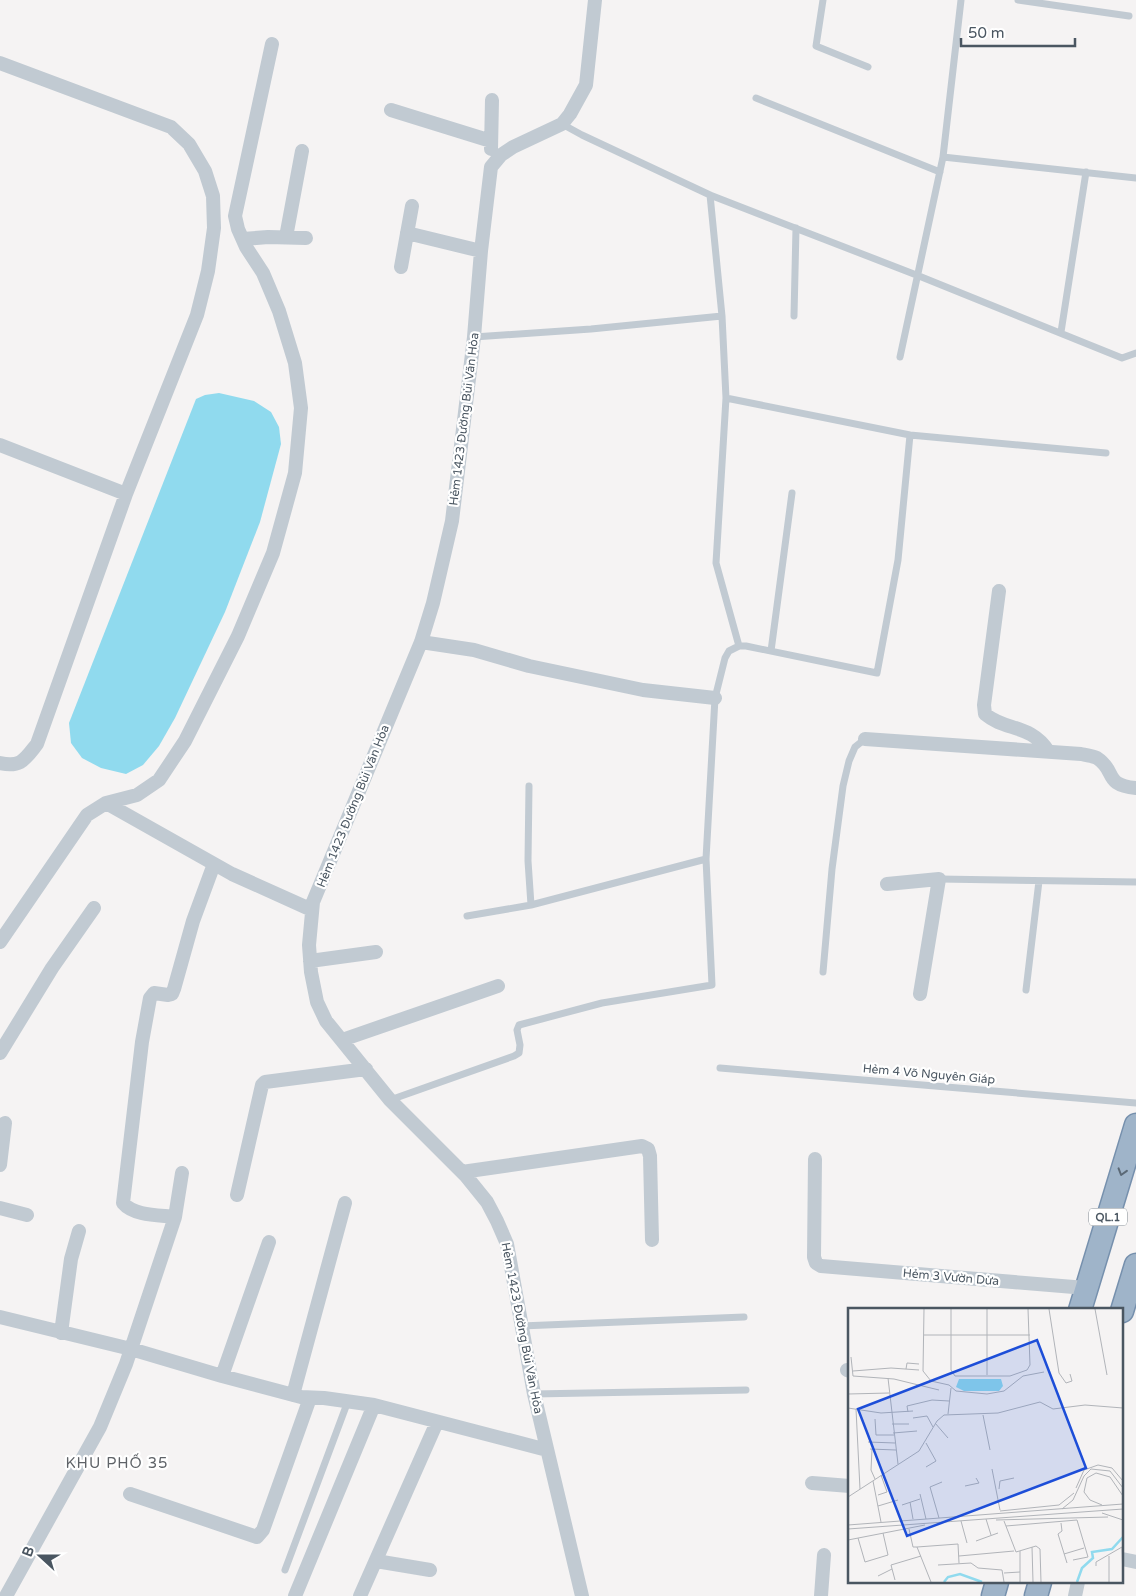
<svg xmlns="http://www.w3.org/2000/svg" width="1136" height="1596" viewBox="0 0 1136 1596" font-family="'Varela Round',sans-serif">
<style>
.water{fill:#90daee}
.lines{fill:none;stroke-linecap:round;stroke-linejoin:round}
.trunk-casing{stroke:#7690ad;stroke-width:25}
.service{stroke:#c1cad2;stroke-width:7}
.minor{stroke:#c1cad2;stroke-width:14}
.trunk{stroke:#9fb4c9;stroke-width:22}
.oneway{stroke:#5b6976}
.labels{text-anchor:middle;stroke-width:4.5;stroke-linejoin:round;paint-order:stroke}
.shield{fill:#fff;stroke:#808990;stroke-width:1}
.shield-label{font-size:11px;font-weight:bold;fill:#4a5661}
.street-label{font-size:12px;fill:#4a5661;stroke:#fff}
.quarter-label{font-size:15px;letter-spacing:1px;fill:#5f6368;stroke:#fff}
.inset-river{fill:none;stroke:#90daee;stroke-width:2.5}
.inset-road{fill:none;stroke:#b1b4b9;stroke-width:1}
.view{fill:#1d4ed8;fill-opacity:0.15;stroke:#1d4ed8;stroke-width:2.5}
.inset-edge{fill:none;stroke:#4a5661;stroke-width:2.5}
</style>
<rect width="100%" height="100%" fill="#f5f3f3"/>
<path class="water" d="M219 393 254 401 271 412 279 427 281 444 260 522 225 612 175 718 159 746 143 765 126 774 101 768 82 758 71 743 69 723 196 399 205 395Z"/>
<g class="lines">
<g class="trunk-casing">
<path id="trunk" d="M1080 1310 1136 1125
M1122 1311 1136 1265
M993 1596 997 1582
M1036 1596 1040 1582"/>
</g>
<path class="service" d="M823 0 816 46 868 67
M1018 0 1129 16
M756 98 940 172
M562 124 582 135 710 195 919 276 1122 358 1136 353
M943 157 1136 178
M794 316 796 228
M1061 332 1086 172
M474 337 591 329 722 316
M900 357 943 157 961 0
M726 398 910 435 1106 453
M739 646H746L877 673 898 560 910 435
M771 651 792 493
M529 786 528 861 531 905
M939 879 1136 882
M467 916 531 905 706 859
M823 972 832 869 843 786 849 761 855 747 865 739
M1026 990 1039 881
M720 1068 1136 1103
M390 1100 514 1056 519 1053 520 1045 517 1030 519 1025 602 1003 712 985 706 859 715 698 725 658 729 651 739 646 716 563 726 398 722 316 710 195
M521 1326 744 1317
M534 1394 746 1390
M285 1570 348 1401"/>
<path class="minor" d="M0 63 171 127 189 144 205 171 213 196 214 228 208 271 197 315 126 494 37 744C25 759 21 768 0 763
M391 110 491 141
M491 149 492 100
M407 233 481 251
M286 237 302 151
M243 239 268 237 306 238
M401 267 412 206
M0 445 126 494
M999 591 984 705 985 714C1005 731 1031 724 1048 751
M421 642 474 650 529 666 643 690 715 698
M865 739 1081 754C1086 755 1093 756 1097 758 1117 771 1103 785 1136 788
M106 803 232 874 312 910
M887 884 939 879 920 994
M0 942 87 815 106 803 137 795 159 780 185 741 238 636 273 553 295 473 301 408 295 363 279 311 263 273 246 247 238 229 235 216 272 44
M310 961 376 952
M342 1040 498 986
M0 1053 52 968 94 908
M815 1159 814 1257 816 1263 821 1266 1086 1288
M0 1165 5 1123
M462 1172 642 1146 648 1149 650 1156 652 1240
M237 1195 262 1085 265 1082 366 1069
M0 1208 27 1215
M175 1217C159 1215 134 1216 123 1203L142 1042 150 998 154 993 168 995 172 994 174 989 193 921 214 864
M0 1317 131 1349 222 1376 301 1397 324 1398 374 1405 547 1450
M61 1333 71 1259 79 1231
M847 1370 850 1371
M222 1376 269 1242
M293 1395 345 1203
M812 1483 850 1486
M130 1494 257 1537 263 1530 310 1398
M1122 1559 1136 1562
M376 1561 430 1570
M6 1596 100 1427 126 1364 175 1217 182 1173
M295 1596 374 1405
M360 1596 437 1422
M582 1596 534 1394 507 1244 497 1221 487 1202 466 1176 390 1100 326 1021 317 1002 311 972 309 945 313 902 421 642 433 603 452 521 474 337 481 251 491 167 501 155 513 147 562 124 570 114 586 85 595 0
M821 1596 824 1555
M1075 1596 1078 1582"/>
<use href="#trunk" class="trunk"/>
</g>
<defs><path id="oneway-chevron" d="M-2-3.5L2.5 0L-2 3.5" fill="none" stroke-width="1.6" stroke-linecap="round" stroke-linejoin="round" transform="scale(1.25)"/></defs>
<use class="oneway" href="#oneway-chevron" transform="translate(1122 1172) rotate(107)"/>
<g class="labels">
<rect class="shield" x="1089" y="1208.5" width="38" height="17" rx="4"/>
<g class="shield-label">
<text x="1108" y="1221">QL.1</text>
</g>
<g class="street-label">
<text transform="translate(464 419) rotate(-83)" y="4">Hẻm 1423 Đường Bùi Văn Hòa</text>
<text transform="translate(353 806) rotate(-68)" y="4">Hẻm 1423 Đường Bùi Văn Hòa</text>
<text transform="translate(929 1074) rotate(5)" y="4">Hẻm 4 Võ Nguyên Giáp</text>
<text transform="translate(951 1277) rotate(5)" y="4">Hẻm 3 Vườn Dừa</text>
<text transform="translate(522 1328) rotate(79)" y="4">Hẻm 1423 Đường Bùi Văn Hòa</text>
</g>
<g class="quarter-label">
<text x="117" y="1468">KHU PHỐ 35</text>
</g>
</g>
<g transform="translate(848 1308)">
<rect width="275" height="275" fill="#f5f3f3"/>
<path d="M111 71H153L155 78 151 83H116L108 79Z" fill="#90daee"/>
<path class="inset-river" d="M96 274 100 269 112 266 134 274M229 274 234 260 245 250 244 244 264 241 275 229"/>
<path class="inset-road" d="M76 1 75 63 83 73 101 77 108 83 139 86 156 83 175 68 196 64M103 1V62L107 68H162L179 62 182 57 180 1M201 1 211 65 218 75 224 73 222 66M247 1 259 67M76 27H182M3 49 5 68 46 71 91 82M58 61 59 55 71 56M5 63 43 60 71 62M139 67V1M40 70 50 156M0 86 41 85M0 100 33 105 65 103M8 101 12 181M60 104 59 98 84 92 101 93M100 106 103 80M135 107 142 142M65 110 79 108 85 119M27 111 28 127H46M87 115 100 130M44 116H61M45 125 69 123M20 134 47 135M78 135 88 153 78 159M22 141 48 142M24 141 23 162 27 171M144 161 152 202M25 173 33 214M117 178 131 175 128 170M228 180 236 162 250 157 264 160 275 173M151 181 152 173 166 170M72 186 78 211M30 187 39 184 33 167M0 189 71 143 89 113 96 107 150 105 192 94 205 101 237 97 275 100M62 194 65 211M54 197 72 191M254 197 242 192 236 184 239 170 248 165 262 169 275 188M30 198 50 192M214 201 225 192 236 168 243 161 262 163 275 180M152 203 211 197 226 185M254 205 275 212M91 210 82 179 94 174M138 211 143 227M148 212 260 209M113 213 119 235M156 213 168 244 188 238 192 241 193 274M213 215 214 223 210 226 219 255M0 217 275 196M158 218 229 212M0 221 275 201M61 221 65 239H69L83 274M10 230 17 254 40 247 35 225M0 232 77 217M128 233 150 225M69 239 110 236 111 255M184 239 185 274M274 239 275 274M172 243V274M216 246 236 240M111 248 166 243M261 248V274M225 252 240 249 229 212M90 257 123 255 130 260 154 262 156 274M248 258V254L274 239M156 265 172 264M30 268 44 261M47 272 43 257 73 248"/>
<path class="view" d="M189 32 238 160 59 228 10 101Z"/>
<rect width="275" height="275" class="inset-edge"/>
</g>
<g transform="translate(40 1556) rotate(291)" stroke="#ffffff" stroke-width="4" paint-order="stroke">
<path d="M0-4L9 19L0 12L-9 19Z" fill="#4a5661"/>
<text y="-8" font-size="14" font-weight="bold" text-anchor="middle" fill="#4a5661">B</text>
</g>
<path d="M961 38v8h114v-8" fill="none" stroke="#4a5661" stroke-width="2.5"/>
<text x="968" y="38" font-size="15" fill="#4a5661" stroke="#ffffff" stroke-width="4" paint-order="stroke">50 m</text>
</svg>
